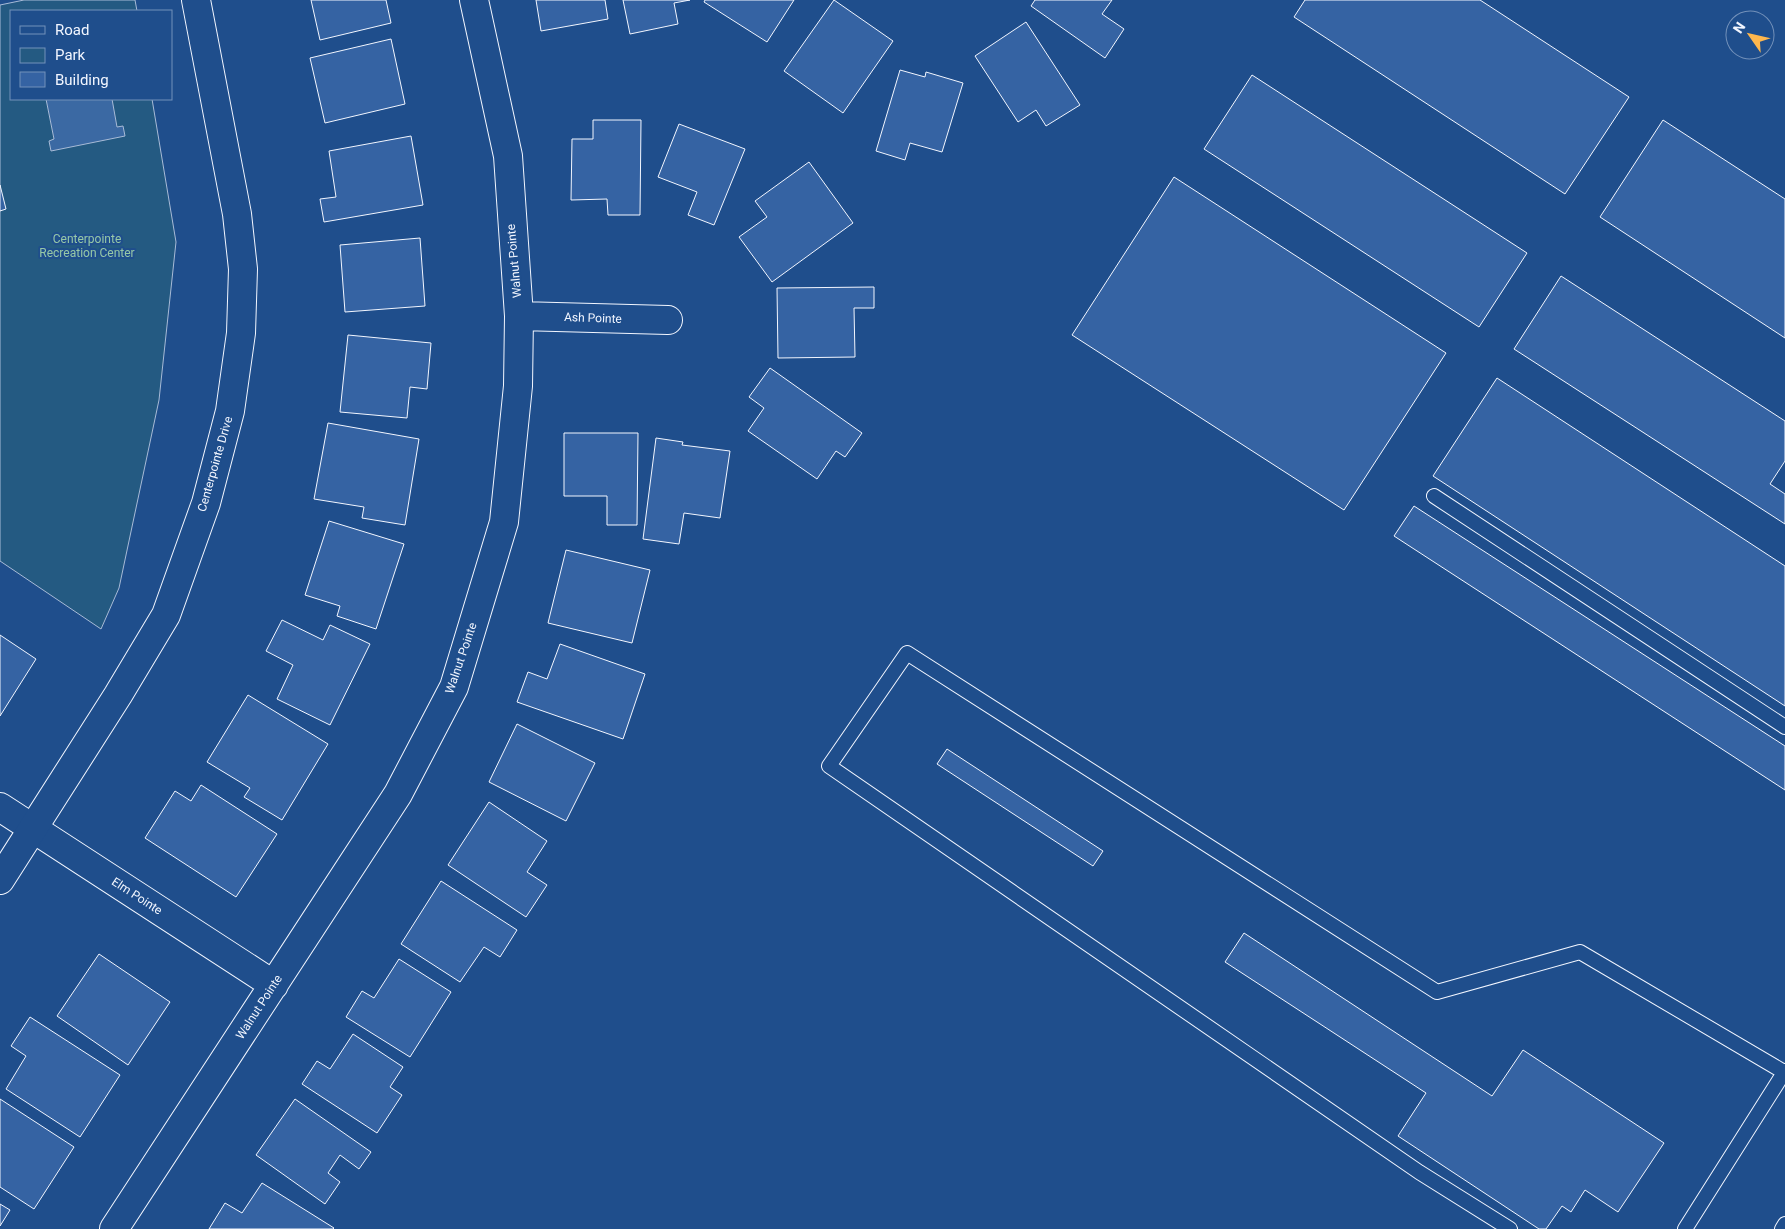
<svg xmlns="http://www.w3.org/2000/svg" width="1785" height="1229" viewBox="0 0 1785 1229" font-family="Roboto,sans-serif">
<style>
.green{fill:#245a82;stroke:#a8bbd7}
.water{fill:#3b69a3;stroke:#a8bbd7}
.building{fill:#3563a3;stroke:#f2f6ff}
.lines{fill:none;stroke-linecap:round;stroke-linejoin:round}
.lane-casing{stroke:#f2f6ff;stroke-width:16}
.street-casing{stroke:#f2f6ff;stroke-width:30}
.secondary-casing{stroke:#f2f6ff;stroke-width:30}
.lane{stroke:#1f4e8c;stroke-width:14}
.street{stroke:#1f4e8c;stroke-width:28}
.secondary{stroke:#1f4e8c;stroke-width:28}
.labels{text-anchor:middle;stroke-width:4;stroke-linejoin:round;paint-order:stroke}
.park-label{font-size:12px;fill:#97c8a6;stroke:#1f4e8c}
.street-label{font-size:12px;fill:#f2f6ff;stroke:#1f4e8c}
</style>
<rect width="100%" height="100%" fill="#1f4e8c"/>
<path class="green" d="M24 0H135L137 11H11V99H152L176 242 159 400 119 588 101 629 0 561V5Z"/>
<path class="water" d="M46 99H112L117 127 123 126 125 136 51 151 49 141 54 139Z"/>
<path class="building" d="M311 0H386L391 23 320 40Z
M536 0H605L608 19 541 31Z
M623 0H690L674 3 678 24 630 34Z
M705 0H794L767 42 704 2Z
M834 0 893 41 843 113 784 71Z
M1035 0H1112L1102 14 1124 29 1105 58 1031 6Z
M1305 0H1480L1629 97 1565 194 1294 17Z
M1026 22 1080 105 1046 126 1036 110 1018 122 975 56Z
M391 39 405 104 325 123 310 58Z
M900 70 925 77 926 72 963 83 942 152 910 143 905 160 876 151Z
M1252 75 1527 253 1479 327 1204 149Z
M593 120H641L640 215H608L607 199 571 200 572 139H593Z
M1663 120 1785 199V338L1600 217Z
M679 124 745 149 714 225 688 215 697 192 658 177Z
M411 136 423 205 324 222 320 199 336 197 329 151Z
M809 162 853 223 772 282 739 237 767 217 755 201Z
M1174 177 1446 353 1344 510 1072 335Z
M0 185 6 209 0 211Z
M420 238 425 306 345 312 340 245Z
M1561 276 1785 421V461L1770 484 1785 494V524L1514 349Z
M874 287V308H854L855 357 778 358 777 288Z
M348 335 431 343 427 389 410 387 407 418 340 412Z
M770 368 862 433 845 457 836 451 817 479 748 431 764 408 749 397Z
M1497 378 1785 566V706L1433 476Z
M328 423 419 439 405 525 362 518 364 507 314 499Z
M564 433H638L637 525H607V496H564Z
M656 438 683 442 682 445 730 451 720 518 684 513 679 544 643 539Z
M1414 506 1785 746V790L1394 536Z
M329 521 404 544 376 629 337 616 340 606 305 595Z
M566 550 650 570 632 643 548 623Z
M282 620 323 640 330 625 370 644 330 725 277 699 293 665 266 651Z
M0 635 36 659 0 716Z
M560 644 645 674 623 739 517 702 528 672 547 679Z
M248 695 328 744 282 820 244 797 250 788 207 762Z
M517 724 595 763 566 821 489 782Z
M947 749 1103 851 1093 866 937 764Z
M201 785 277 834 236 897 145 838 175 791 191 801Z
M489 802 547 841 527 872 547 885 526 917 448 865Z
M441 881 517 930 500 957 484 947 460 982 401 944Z
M1244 933 1492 1096 1523 1050 1664 1143 1618 1212 1585 1190 1571 1212 1562 1206 1546 1229H1539L1398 1136 1426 1093 1225 962Z
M99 954 170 1002 128 1065 57 1016Z
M399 959 451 992 410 1057 346 1017 362 991 374 998Z
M30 1017 120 1075 80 1137 6 1089 26 1056 11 1046Z
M353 1034 403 1067 390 1087 402 1095 377 1133 302 1084 317 1061 330 1069Z
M0 1099 74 1147 34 1209 0 1187Z
M295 1099 371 1152 359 1169 340 1155 328 1173 340 1182 325 1204 256 1155Z
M262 1183 334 1228 333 1229H209L225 1203 242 1213Z
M0 1204 10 1210 0 1226Z"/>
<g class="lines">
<g class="lane-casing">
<path id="lane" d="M1434 496 1785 727
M1510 1229 1419 1172 829 766 907 653 1437 992 1580 952 1784 1072
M1685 1229 1785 1071
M1782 1229 1785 1224"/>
</g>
<g class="street-casing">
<path id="street" d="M519 316 668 320
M0 807 274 985
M114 1229 398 794 454 687 504 522 518 386 519 316 508 156 474 0"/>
</g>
<g class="secondary-casing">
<path id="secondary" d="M0 880 118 695 166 615 206 503 230 411 241 333 243 269 237 214 196 0"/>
</g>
<use href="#lane" class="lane"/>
<use href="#street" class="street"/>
<use href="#secondary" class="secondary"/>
</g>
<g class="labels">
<g class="park-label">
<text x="87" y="243">Centerpointe<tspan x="87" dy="14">Recreation Center</tspan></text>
</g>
<g class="street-label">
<text transform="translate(514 261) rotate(-95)" y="4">Walnut Pointe</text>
<text transform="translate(593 318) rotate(2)" y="4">Ash Pointe</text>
<text transform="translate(215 464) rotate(-74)" y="4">Centerpointe Drive</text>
<text transform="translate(461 658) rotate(-71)" y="4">Walnut Pointe</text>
<text transform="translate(137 896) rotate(33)" y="4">Elm Pointe</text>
<text transform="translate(259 1007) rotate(-57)" y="4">Walnut Pointe</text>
</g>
</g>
<rect x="10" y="10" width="162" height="90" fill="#1f4e8c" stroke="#7391ba"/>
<rect x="20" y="26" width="25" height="8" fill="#1f4e8c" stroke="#7391ba"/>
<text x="55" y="35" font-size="15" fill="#f2f6ff">Road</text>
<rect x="20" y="48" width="25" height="15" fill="#245a82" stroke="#7391ba"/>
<text x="55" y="60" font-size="15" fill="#f2f6ff">Park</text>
<rect x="20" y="72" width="25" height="15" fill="#3563a3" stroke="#7391ba"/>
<text x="55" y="85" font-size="15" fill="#f2f6ff">Building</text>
<g transform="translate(1750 35) rotate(304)"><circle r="24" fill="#1f4e8c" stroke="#7391ba"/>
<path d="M0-4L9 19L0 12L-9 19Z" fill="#ffb74d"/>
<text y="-8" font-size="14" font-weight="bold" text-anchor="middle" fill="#f2f6ff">N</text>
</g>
</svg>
